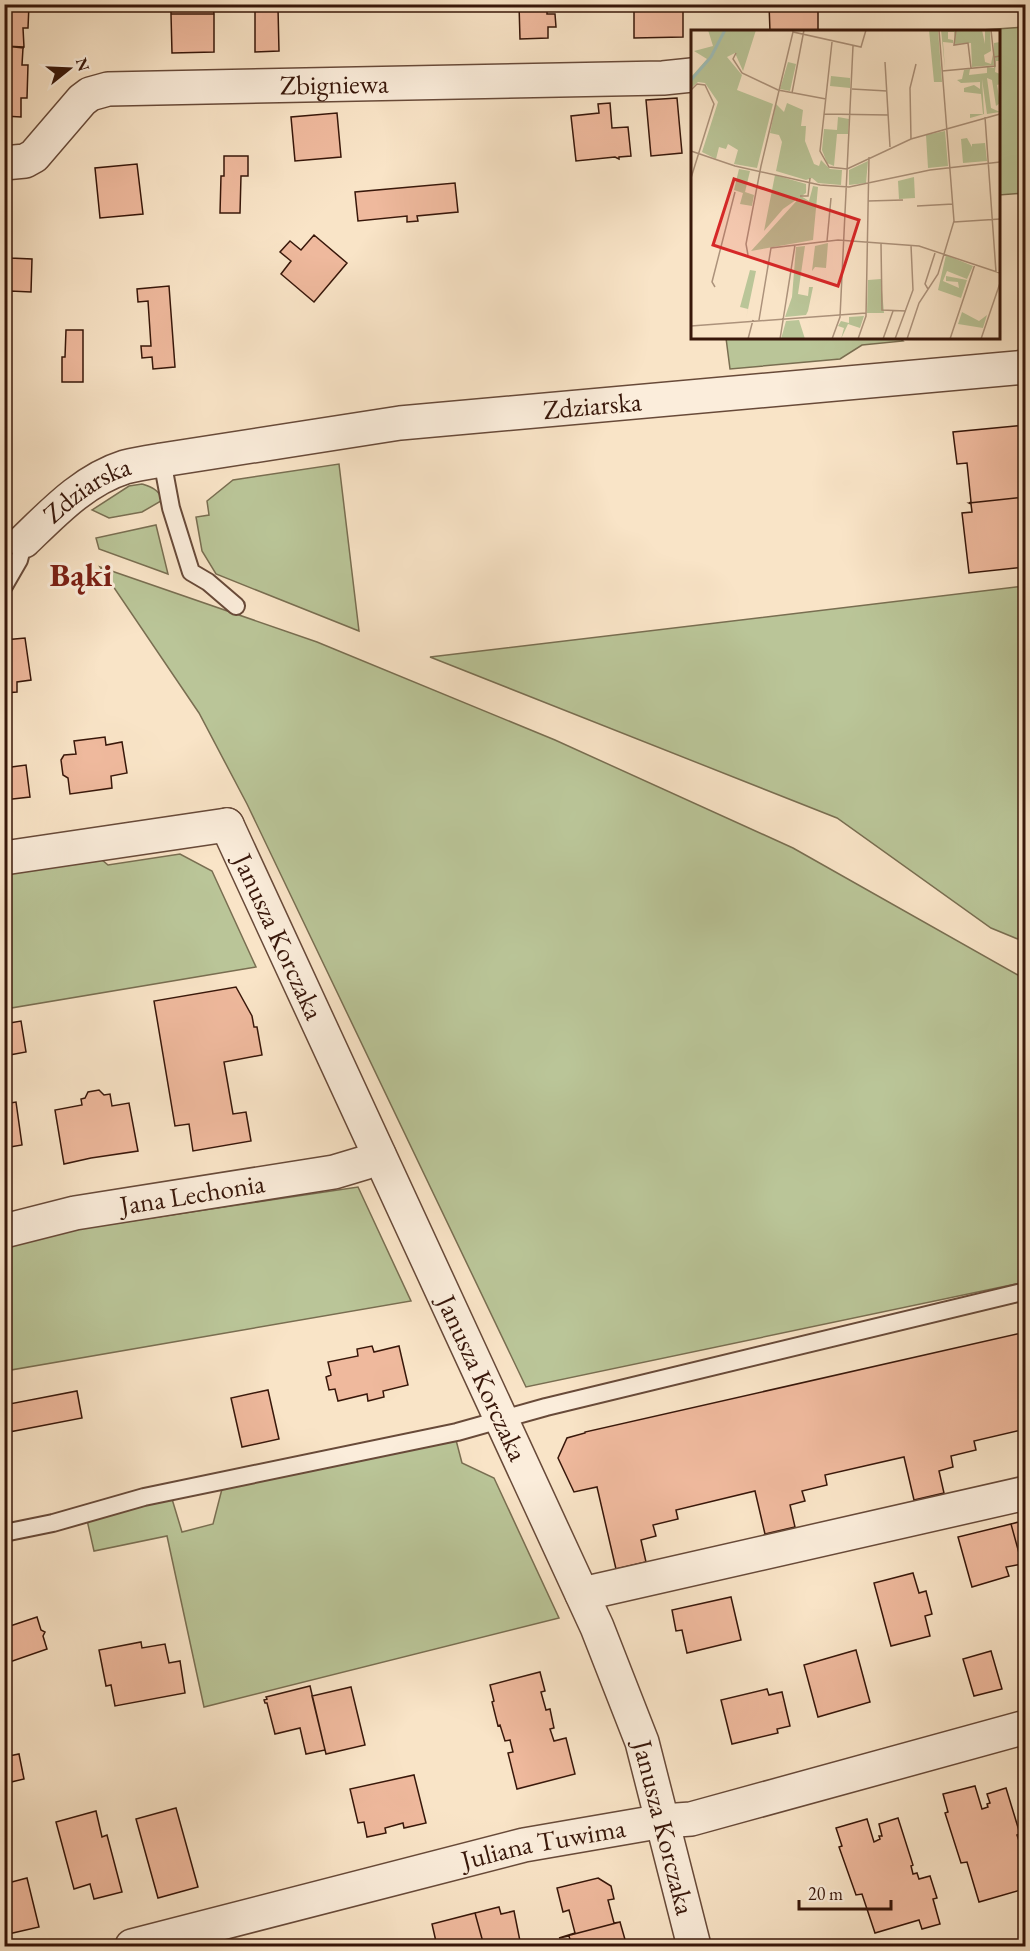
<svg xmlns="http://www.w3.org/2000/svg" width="1030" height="1951" viewBox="0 0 1030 1951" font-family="'EB Garamond',serif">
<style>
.green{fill:#bac598;stroke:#796e51;stroke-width:1.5}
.building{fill:#efb99d;stroke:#38170a;stroke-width:1.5}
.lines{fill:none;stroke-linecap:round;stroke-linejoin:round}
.service-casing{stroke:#684a39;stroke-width:20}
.minor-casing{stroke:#684a39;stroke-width:36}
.tertiary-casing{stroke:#684a39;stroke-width:36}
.service{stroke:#fbeddb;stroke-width:16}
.minor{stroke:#fbeddb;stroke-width:33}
.tertiary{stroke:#fbeddb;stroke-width:33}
.labels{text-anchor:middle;stroke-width:6;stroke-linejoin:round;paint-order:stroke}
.street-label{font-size:27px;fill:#38170a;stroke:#fbeddb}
.district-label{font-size:33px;font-weight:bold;fill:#7a1f14;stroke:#fbeddb}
.inset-river{fill:none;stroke:#9ebeb9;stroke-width:3}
.inset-road{fill:none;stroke:#ac927b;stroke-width:1.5}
.view{fill:#d62828;fill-opacity:0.15;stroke:#d62828;stroke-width:3}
.inset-edge{fill:none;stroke:#38170a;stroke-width:3}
</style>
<rect width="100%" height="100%" fill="#f9e4c7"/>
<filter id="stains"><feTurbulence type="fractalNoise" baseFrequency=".00333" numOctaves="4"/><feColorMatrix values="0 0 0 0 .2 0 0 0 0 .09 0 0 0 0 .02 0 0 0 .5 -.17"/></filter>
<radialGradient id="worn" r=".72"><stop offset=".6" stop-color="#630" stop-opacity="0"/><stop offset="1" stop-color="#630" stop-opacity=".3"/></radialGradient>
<path class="green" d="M1025 27V193L999 195 998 32 967 31Z
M726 338H900L903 341 862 345 840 359 730 369Z
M339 464 359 631 216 574 202 551 196 517 209 515 207 501 233 480Z
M142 484C151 487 158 489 162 499L161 501 142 512 109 518 92 510 129 486Z
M156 525 168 574 99 549 96 538Z
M100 567 317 642 555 740 793 848 1025 979V1282L526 1387 247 804 199 713Z
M1025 586V942L991 928 837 818 430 657Z
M95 854 108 865 180 854 212 871 256 967 5 1009V866Z
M358 1187 411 1301 5 1371V1240Z
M456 1440 462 1463 494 1478 559 1618 204 1707 167 1536 94 1551 87 1520 172 1499 182 1532 213 1524 222 1489Z"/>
<path class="building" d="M4 4H29L28 28H23L24 47 4 46Z
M171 4H213L214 14H171Z
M254 4H280V8L255 9Z
M365 4H419L420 7H366Z
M519 4H547V14H555L556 27H548V38L520 39Z
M634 4H683V37L634 38Z
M769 4H818V32H770Z
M278 8 279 51 255 52V9Z
M171 14H214V52L172 53Z
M4 46 24 48H23L22 65H28L27 98H21V117L4 116Z
M677 98 682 153 651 156 646 100Z
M610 103 612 128 628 127 631 156 619 157V159L615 157 576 161 571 116 599 113 598 104Z
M337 113 341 157 295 161 291 117Z
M224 156H248V176H241L240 213H220L221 176H224Z
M137 164 143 214 100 218 95 168Z
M455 183 458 212 417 216 418 221 407 222V216L358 221 355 192Z
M314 235 347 263 314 302 281 274 291 261 280 252 290 241 301 250Z
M4 238H10V258L32 259 31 292 10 291V294H4Z
M169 286 175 367 153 369 152 357 142 358 141 346H151L148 301 138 302 137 289Z
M66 330H83V382H62V357H65Z
M1026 425V497L969 503 971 502 967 463 957 464 953 432Z
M1026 497V567L969 573 962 513 972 512 971 504 969 503Z
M25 638 31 680 17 682V692L4 693V640Z
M105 737 106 745 122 742 127 773 111 776 112 788 70 794 68 778 63 775 61 760 64 755 76 754 74 741Z
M26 765 30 797 4 800V768Z
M236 987 252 1016 254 1027H257L262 1055 224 1062 233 1114 246 1112 251 1141 193 1151 189 1124 175 1126 154 1001Z
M21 1021 26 1052 4 1056V1024Z
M99 1090 104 1095 110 1094 112 1106 129 1103 138 1151 91 1158 64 1164 55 1110 82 1105 81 1099 85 1098 88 1092Z
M16 1102 22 1145 4 1148V1104Z
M1026 1332V1429L974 1441 976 1450 951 1456 953 1467 939 1471 944 1493 914 1500 904 1457 825 1475 827 1485 802 1491 805 1501 790 1505 795 1527 765 1534 755 1491 676 1510 678 1519 653 1525 656 1536 641 1540 646 1562 616 1569 597 1487 574 1492 558 1458 567 1438 585 1433V1432Z
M372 1346 374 1352 399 1346 408 1385 383 1391 384 1397 368 1401 367 1394 338 1401 335 1389 329 1390 326 1377 331 1375 328 1362 358 1356 357 1349Z
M268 1390 279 1439 242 1447 231 1398Z
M77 1391 82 1418 4 1433V1405Z
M1026 1520V1563L1022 1564 1011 1524Z
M1011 1524 1022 1564 1006 1567 1009 1576 972 1587 958 1537Z
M913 1573 919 1593 926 1591 932 1614 925 1616 930 1636 891 1646 874 1583Z
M731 1597 741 1640 687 1653 682 1630 676 1631 672 1610Z
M37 1617 41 1630 45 1632 43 1636 47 1649 4 1664V1628Z
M141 1642 142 1648 165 1644 169 1663 180 1661 185 1693 115 1706 111 1685 106 1686 99 1650Z
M856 1650 870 1702 818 1717 804 1665Z
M991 1651 1002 1689 974 1696 963 1659Z
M540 1672 545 1691 541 1692 546 1710 550 1709 554 1728 550 1729 554 1741 566 1738 575 1774 517 1789 508 1753 513 1752 510 1740 505 1741 500 1725 498 1726 492 1702 494 1701 490 1685Z
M310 1686 325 1750 306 1754 300 1728 275 1734 267 1703H265L264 1700 267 1699 266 1697Z
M351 1687 365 1745 326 1754 312 1696Z
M767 1689 769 1695 782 1692 790 1726 777 1729 778 1733 732 1744 721 1700Z
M19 1754 24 1779 7 1783 4 1757Z
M414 1775 426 1823 404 1828 403 1823 385 1828 386 1833 367 1837 364 1822 358 1823 350 1789Z
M975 1786 982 1809 988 1807 987 1804 990 1803 987 1794 1006 1788 1020 1834 1017 1835 1020 1844 1025 1842 1026 1846V1893L1024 1889 979 1902 967 1862 961 1863 945 1813 948 1812 943 1794Z
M176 1808 198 1887 158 1898 136 1819Z
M96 1811 102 1837 107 1835 122 1892 94 1899 90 1884 74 1889 56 1822Z
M898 1818 913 1865 911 1866 913 1874 917 1873 919 1879 930 1876 937 1898 933 1899 940 1924 922 1929 919 1920 875 1933 862 1894 856 1895 839 1847 842 1846 836 1828 867 1819 874 1842 880 1839 879 1836H882L879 1824Z
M27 1878 39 1927 4 1935V1884Z
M598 1878 611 1886 614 1899 608 1900 614 1923 620 1922 559 1938 575 1933 569 1910 563 1912 557 1888Z
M499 1907 501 1914 514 1911 521 1946H484L475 1913Z
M475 1913 484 1946H437L432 1924Z
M620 1922 626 1943 619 1945 620 1946H572L569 1936 559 1938Z"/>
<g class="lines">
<g class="service-casing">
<path id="service" d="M162 460 171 508 191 572 208 582 236 606
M4 586 19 560 24 541
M4 1533 53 1523 144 1497 457 1432 546 1407 1026 1291"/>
</g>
<g class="minor-casing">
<g id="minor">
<path id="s1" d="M4 163 25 161 34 156 82 100 90 94 108 89 663 78 692 75"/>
<path id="s2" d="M24 541C54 512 84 480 125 467 137 464 150 462 162 460L400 423 1026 367"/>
<path d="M4 858 227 825"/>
<path id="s3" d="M4 1231 75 1213 334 1172 364 1163 379 1155"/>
<path d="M582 1594 1026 1493"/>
<path id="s4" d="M132 1946 524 1845 663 1821 691 1819 1026 1727"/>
</g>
</g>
<g class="tertiary-casing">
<g id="tertiary">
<path id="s5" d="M227 825 597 1627 642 1742 694 1946"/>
</g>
</g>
<use href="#service" class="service"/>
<use href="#minor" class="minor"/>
<use href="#tertiary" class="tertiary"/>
</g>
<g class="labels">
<g class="street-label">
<text dy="9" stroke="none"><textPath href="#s1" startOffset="360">Zbigniewa</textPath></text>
<text dy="9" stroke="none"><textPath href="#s2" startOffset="598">Zdziarska</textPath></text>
<text dy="9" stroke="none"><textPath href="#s2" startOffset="82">Zdziarska</textPath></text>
<text dy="9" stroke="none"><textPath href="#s5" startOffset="123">Janusza Korczaka</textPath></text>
<text dy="9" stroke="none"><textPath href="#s3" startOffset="192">Jana Lechonia</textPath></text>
<text dy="9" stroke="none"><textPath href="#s5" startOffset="609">Janusza Korczaka</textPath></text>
<text dy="9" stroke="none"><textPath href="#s5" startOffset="1095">Janusza Korczaka</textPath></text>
<text dy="9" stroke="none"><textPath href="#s4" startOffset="424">Juliana Tuwima</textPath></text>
</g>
<g class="district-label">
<text x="81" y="586">Bąki</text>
</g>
</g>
<g transform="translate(691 30)">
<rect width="309" height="309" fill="#f9e4c7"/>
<path d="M17 0H65L52 41 44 23 36 27 51 45 46 60 82 74 66 138 43 134 47 120 37 114 35 119 28 117 25 129 11 122 27 72 14 53 7 52 0 58V47L16 29 3 21 22 16ZM238 0H247L251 52H243ZM250 0H291L294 14V0H299L300 21 293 25 294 32 300 34 302 24 303 35 281 37 280 13 264 14 263 2H257V9L262 10V13L252 12 254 39ZM309 12V31H305L304 42 309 44V54L306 55 309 73 305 76 301 50 296 48 300 78 309 82 296 84 291 49 293 84 279 88V84H292L290 64 273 62V58L283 55 289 59V52L270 53 266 50 271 49 273 40 279 39 278 45 296 43V37L303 38V13ZM97 32 105 34 99 61 89 59ZM140 46 159 48V58L139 56ZM96 73 112 80 110 96H115L114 111 123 134 128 136 130 130 139 139 151 140 150 155 127 153 121 148 115 150 85 141 91 112 88 105 79 103 85 74 93 82ZM147 87 158 89 157 104H146L143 136 136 133 131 120 133 99 146 100ZM254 101 257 136 237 138 235 105ZM276 108 281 117V114L294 113 296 131 272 133 270 109ZM177 131 175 153 158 155V140ZM48 139 59 141 54 162 63 165 61 176 49 174 52 163 43 160ZM84 145 115 154V163L92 179 73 201ZM223 147 224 168 208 169 207 151ZM122 156 127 157 122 210 60 221 110 166 118 171ZM137 213 135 238 124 237 121 241 124 216ZM114 216 107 264 117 266 118 257H122L117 281 115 285 94 287 101 267 105 217ZM255 225 282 236 276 249 256 241 252 251 268 258 267 252 255 251V246L276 250 270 268 247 260ZM59 240 65 241 55 289 57 279 49 277ZM190 249 193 283H176L177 250ZM271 282 288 291 296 285 292 298 267 294ZM173 286 169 298 157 294 150 309 153 298 147 296 150 291 158 293V287ZM108 290 114 309H90L95 291Z" fill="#bac598"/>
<path class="inset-river" d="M0 50 20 27 34 0"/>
<path class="inset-road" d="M265 0 263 15 277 13 280 38M300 0 303 27M141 12 129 121 138 137 156 139 220 109 309 84M45 23 42 29 51 43 87 60 135 69M194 32 199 117M251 41 304 36 303 27 309 26M161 59 196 61M0 60 6 54 14 55 23 74 0 148M101 63 113 0M133 84 197 85M294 87 305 242M220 109 219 58 225 34M0 121 44 136 129 155 158 157 239 140 309 132M109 166H117L119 148M177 171 212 170M226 176 262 174M263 192 309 189M136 211 140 168M190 213 191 280 215 281M57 225 55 214 70 136 102 2 170 17 175 0M24 257 21 252 44 162M237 259 234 254 244 223M68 290 80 218 147 210 228 216 309 243M0 296 175 283M57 309 62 290M89 309 104 215M141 309 149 287 162 16M167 309 175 286 178 127M192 309 202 281M204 309 222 260 220 215M216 309 228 273 247 244 263 191 248 0M259 309 284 234M290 309 309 253"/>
<path class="view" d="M43 149 168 190 147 256 22 215Z"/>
<rect width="309" height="309" class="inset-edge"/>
</g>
<rect width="1030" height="1951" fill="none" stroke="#f9e4c7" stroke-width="24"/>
<rect x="6" y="6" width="1018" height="1939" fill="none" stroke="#38170a" stroke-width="3"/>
<rect x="12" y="12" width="1006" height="1927" fill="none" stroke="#38170a" stroke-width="1.5"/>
<g transform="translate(69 69) rotate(72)" stroke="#fbeddb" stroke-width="4.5" paint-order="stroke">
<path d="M0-4.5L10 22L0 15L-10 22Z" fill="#38170a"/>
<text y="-9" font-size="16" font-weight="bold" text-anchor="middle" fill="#38170a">N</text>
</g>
<path d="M799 1900v9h92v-9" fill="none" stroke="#38170a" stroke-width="3"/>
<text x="808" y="1900" font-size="18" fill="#38170a" stroke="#fbeddb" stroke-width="4.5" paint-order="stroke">20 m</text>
<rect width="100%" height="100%" filter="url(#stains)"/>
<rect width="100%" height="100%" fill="url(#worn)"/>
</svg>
